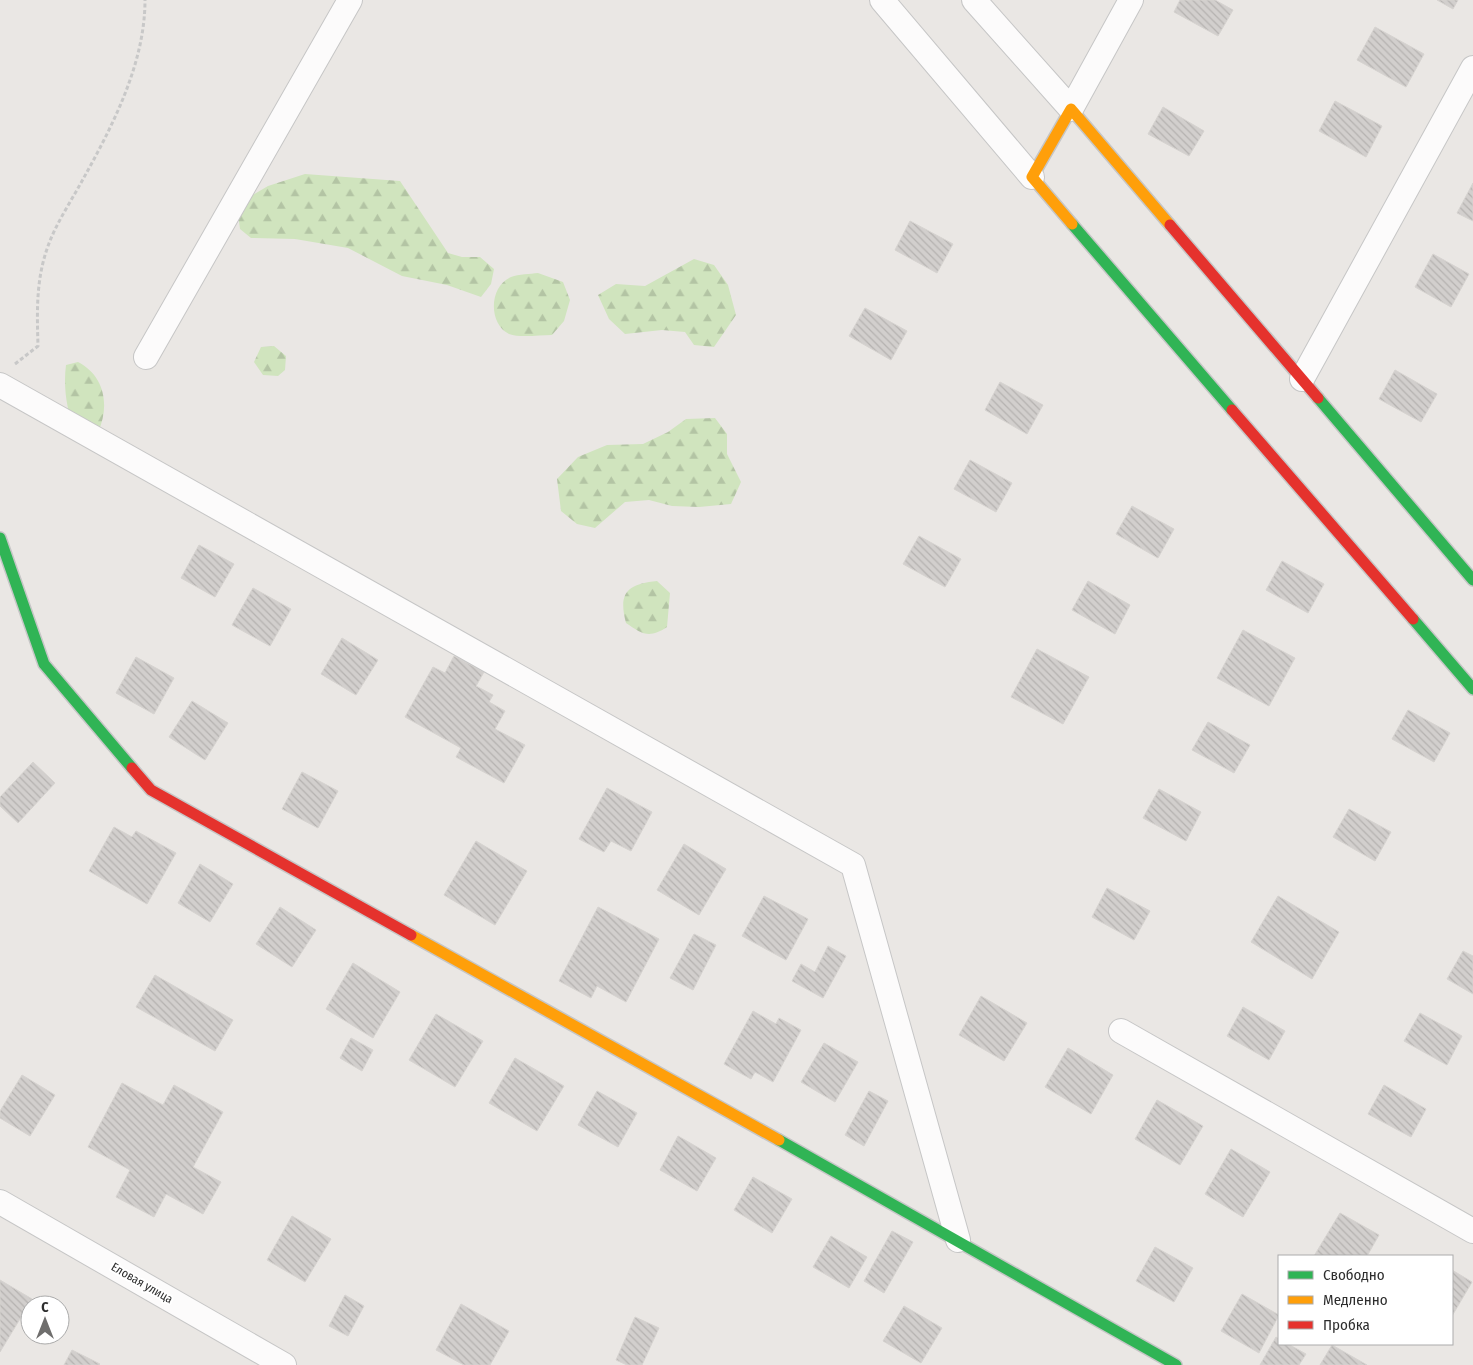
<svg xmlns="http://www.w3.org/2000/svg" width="1473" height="1365" viewBox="0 0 1473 1365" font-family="'Fira Sans Condensed',sans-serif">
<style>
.forest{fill:url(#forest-firs)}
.building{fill:url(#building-back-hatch);stroke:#d6d3d0}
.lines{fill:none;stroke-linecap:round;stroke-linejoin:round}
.street-casing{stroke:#c6c6c6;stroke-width:26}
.fast-casing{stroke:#c6c6c6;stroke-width:14}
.slow-casing{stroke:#c6c6c6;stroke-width:14}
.jam-casing{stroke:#c6c6c6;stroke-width:14}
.path{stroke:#c8c8c8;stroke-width:3;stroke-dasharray:4 2.5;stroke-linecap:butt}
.street{stroke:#fcfbfb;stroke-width:24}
.fast{stroke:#30b455;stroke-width:11}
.slow{stroke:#ff9f0a;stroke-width:11}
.jam{stroke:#e5322d;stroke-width:11}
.labels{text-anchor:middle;stroke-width:4;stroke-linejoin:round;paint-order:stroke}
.street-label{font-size:12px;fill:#2d2d2d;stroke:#fff}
</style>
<defs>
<pattern id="forest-firs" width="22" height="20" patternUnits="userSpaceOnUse" patternTransform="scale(1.25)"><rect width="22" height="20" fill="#d0e4be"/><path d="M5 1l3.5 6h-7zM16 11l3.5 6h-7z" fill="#b3c4a4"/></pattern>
<pattern id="building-back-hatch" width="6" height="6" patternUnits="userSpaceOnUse" patternTransform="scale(1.25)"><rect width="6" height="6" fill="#d2cfcd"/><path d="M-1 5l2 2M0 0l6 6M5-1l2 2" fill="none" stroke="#b5b2b0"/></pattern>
</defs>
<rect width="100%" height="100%" fill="#eae7e4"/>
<path class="forest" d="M305 174 400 181 448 253 462 257H480L494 269 491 284 481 297 447 285 402 276 348 248 295 239 251 238 240 229 238 214 241 202 268 186Z
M694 259 714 265 728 285 736 315 714 347 694 345 685 332 662 330 625 334 609 319 598 295 616 284 645 286Z
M538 273 563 282 570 300 564 321 552 335C539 335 520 338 509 334 488 324 489 286 511 277 519 274 530 274 538 273Z
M274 346 286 356 285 370 278 376 263 375 254 362 261 347Z
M78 362C105 376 110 406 98 432L74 430C67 409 63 388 66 365Z
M715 418 727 434V454L741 482 731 504 699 507 672 506 649 500 625 502 595 528 577 524 561 511 557 479 578 457 607 445 643 444 668 432 686 419Z
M657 581 670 593 667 627C649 639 642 634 626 623 618 593 627 584 657 581Z"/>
<path class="building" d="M1180 0H1215L1233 10 1218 36 1174 12Z
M1437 0H1458L1453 9Z
M1375 27 1424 54 1406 87 1357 60Z
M1335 101 1382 126 1366 157 1319 131Z
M1163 107 1204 131 1189 156 1148 134Z
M1473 183V221L1457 213Z
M910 221 953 244 937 273 895 250Z
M1433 254 1469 274 1451 307 1415 287Z
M865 308 907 331 891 360 849 336Z
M1395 370 1437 394 1421 422 1379 399Z
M1000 382 1043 405 1027 434 985 410Z
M970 460 1012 483 996 512 954 489Z
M1132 506 1174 529 1158 558 1116 534Z
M919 536 961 559 945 587 903 564Z
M199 545 234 564 215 597 181 578Z
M1282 561 1324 584 1308 613 1266 590Z
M1088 581 1130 605 1115 634 1072 610Z
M253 588 291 609 270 646 232 625Z
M1243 630 1295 658 1269 706 1217 678Z
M342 638 378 660 356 695 321 674Z
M1037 649 1089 677 1063 724 1011 697Z
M454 656 484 672 476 686 493 695 489 702 505 711 495 729 525 745 504 783 456 757 461 748 405 717 433 667 445 673Z
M136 657 174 678 154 714 116 693Z
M192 701 228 723 205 760 169 737Z
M1408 710 1450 733 1434 762 1392 739Z
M1208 722 1250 745 1234 773 1192 750Z
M33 762 55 783 18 823 0 806V797Z
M302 772 338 791 318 828 282 809Z
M607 788 652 812 631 851 611 841 604 852 579 839Z
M1159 789 1201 812 1186 841 1143 818Z
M1349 809 1391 832 1375 861 1333 837Z
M114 827 132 837 136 831 176 853 147 904 89 871Z
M476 841 527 871 495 925 444 895Z
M684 844 726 869 699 915 657 890Z
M200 864 233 884 210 922 178 903Z
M1107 888 1150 911 1134 940 1092 917Z
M764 896 808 919 786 960 742 936Z
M1278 896 1339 932 1312 979 1251 942Z
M280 907 316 930 292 967 256 944Z
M598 907 659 939 626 1002 597 986 591 998 559 981Z
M694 934 716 945 693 990 670 978Z
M828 946 846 956 823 998 792 981 801 964 815 972Z
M1463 951 1473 956V994L1447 979Z
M353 963 400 992 373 1038 326 1009Z
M155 975 233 1020 215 1051 136 1007Z
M981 996 1027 1023 1004 1061 959 1035Z
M1243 1007 1285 1031 1269 1060 1227 1036Z
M753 1011 776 1024 779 1018 801 1030 773 1082 755 1072 751 1079 724 1064Z
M1420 1013 1462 1036 1447 1065 1404 1041Z
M436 1014 483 1041 455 1087 409 1060Z
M351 1038 373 1050 362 1071 340 1058Z
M824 1043 858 1062 835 1102 801 1082Z
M1068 1048 1113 1075 1091 1114 1045 1087Z
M515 1058 564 1086 537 1131 489 1103Z
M22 1075 55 1095 30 1136 0 1118V1111Z
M122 1083 163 1105 174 1085 223 1112 193 1167 221 1182 203 1214 166 1194 154 1217 116 1197 130 1170 88 1147Z
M1384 1085 1426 1109 1411 1137 1368 1114Z
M597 1091 637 1113 618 1147 578 1125Z
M869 1091 888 1101 864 1146 845 1135Z
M1157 1100 1203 1126 1180 1165 1135 1139Z
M678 1136 716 1158 697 1191 660 1170Z
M1231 1149 1270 1172 1243 1217 1205 1194Z
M753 1177 792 1199 772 1233 734 1210Z
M1340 1213 1379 1235 1367 1256H1314Z
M292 1216 331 1239 305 1282 267 1260Z
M892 1231 913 1242 884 1293 864 1281Z
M831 1236 867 1257 849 1288 813 1267Z
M1155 1247 1193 1268 1174 1302 1136 1281Z
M1452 1270 1472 1282 1452 1316Z
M0 1280 32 1299 0 1352Z
M1242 1294 1279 1315 1259 1353 1221 1331Z
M345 1295 364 1306 348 1336 329 1326Z
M461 1304 509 1331 490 1365H464L436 1350Z
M904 1306 942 1328 921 1363 883 1341Z
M635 1317 659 1328 642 1365H627L616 1360Z
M1276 1337 1279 1339V1344H1288L1306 1354 1299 1365H1260Z
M1332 1345 1367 1365H1320Z
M72 1350 100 1364 99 1365H64Z"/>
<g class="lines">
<g class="street-casing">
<path id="street" d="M882 0 1032 177
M974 0 1071 109 1131 0
M146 357 350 0
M1302 379 1473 68
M0 385 853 865 958 1240
M1121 1031 1473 1231
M0 1202 284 1365"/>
</g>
<g class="fast-casing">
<path id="fast" d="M1072 224 1232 410
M1318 398 1473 580
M0 538 44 664 132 768
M1413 619 1473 689
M779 1140 1176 1365"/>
</g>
<g class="slow-casing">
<path id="slow" d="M1072 224 1032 177 1071 109 1170 225
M411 935 779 1140"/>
</g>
<g class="jam-casing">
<path id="jam" d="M1170 225 1318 398
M1232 410 1413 619
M132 768 151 790 411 935"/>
</g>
<path class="path" d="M15 364 38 346C37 312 36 281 47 249 55 225 70 203 82 181 112 127 145 64 145 0"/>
<use href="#street" class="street"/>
<use href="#fast" class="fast"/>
<use href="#slow" class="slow"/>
<use href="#jam" class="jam"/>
</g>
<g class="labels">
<g class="street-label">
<text transform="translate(142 1283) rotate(30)" y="4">Еловая улица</text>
</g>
</g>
<rect x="1278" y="1255" width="175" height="90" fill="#ffffff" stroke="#ababab"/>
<rect x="1288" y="1271" width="25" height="8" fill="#30b455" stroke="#ababab"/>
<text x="1323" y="1280" font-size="15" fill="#2d2d2d">Свободно</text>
<rect x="1288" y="1296" width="25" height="8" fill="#ff9f0a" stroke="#ababab"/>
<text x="1323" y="1305" font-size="15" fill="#2d2d2d">Медленно</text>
<rect x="1288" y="1321" width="25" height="8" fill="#e5322d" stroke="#ababab"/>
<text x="1323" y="1330" font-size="15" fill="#2d2d2d">Пробка</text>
<g transform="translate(45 1320)"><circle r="24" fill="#ffffff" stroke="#ababab"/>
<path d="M0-4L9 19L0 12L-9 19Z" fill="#6f6e6d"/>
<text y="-8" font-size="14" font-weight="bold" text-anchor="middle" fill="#2d2d2d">С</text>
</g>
</svg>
